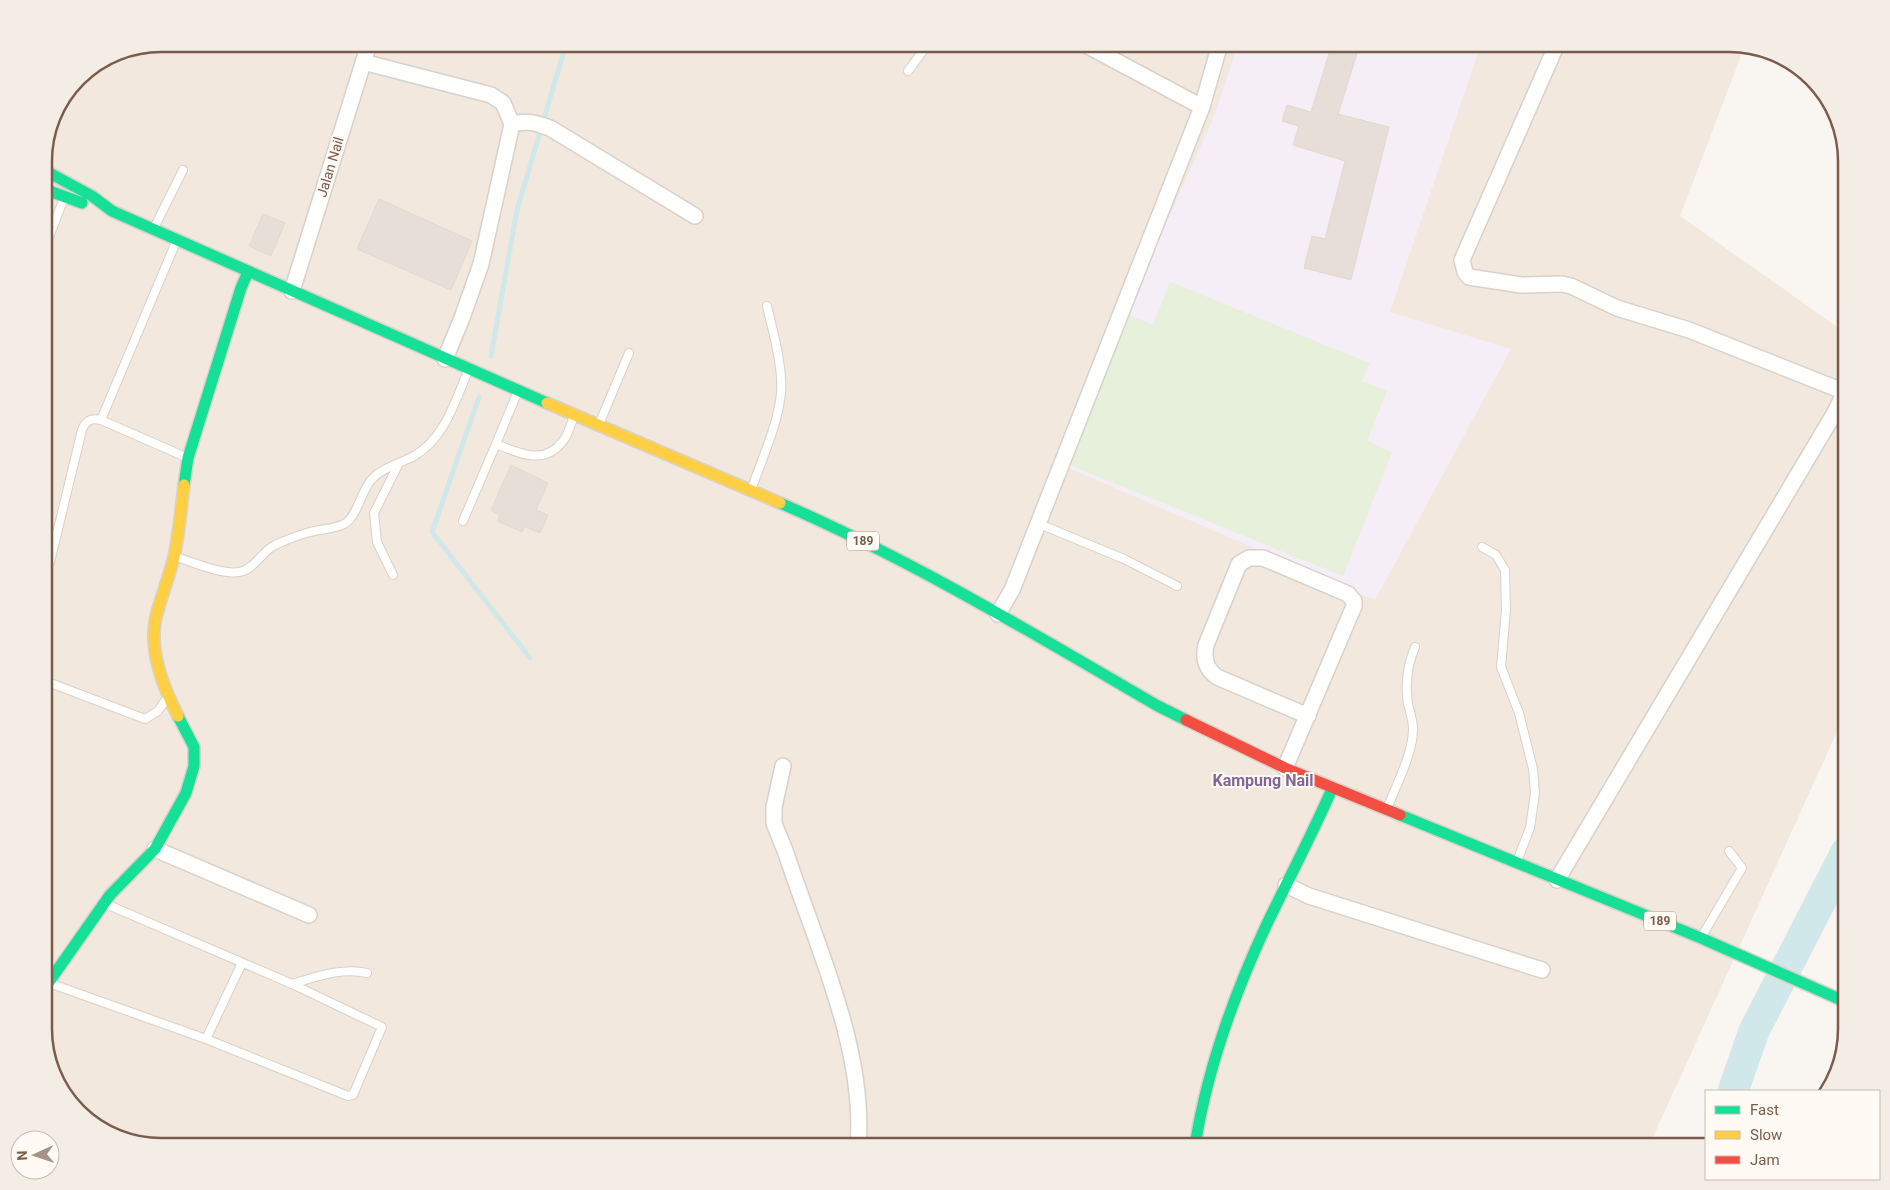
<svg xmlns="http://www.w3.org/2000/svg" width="1890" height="1190" viewBox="0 0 1890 1190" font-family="Roboto,sans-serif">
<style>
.residential{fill:#f2e8de}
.education{fill:#f6eef6}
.green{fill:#e7f0db}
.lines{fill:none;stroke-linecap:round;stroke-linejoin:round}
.stream{stroke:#d0e8ea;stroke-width:5}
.river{stroke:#d0e8ea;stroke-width:31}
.building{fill:#e6ded7;stroke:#e2d8d2}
.lane-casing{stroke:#d7d1cb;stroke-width:10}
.street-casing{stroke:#d7d1cb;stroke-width:18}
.fast-casing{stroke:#d9d2cb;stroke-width:14}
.slow-casing{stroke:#d9d2cb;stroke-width:14}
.jam-casing{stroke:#d9d2cb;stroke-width:14}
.lane{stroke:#fefefd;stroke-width:8}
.street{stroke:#fefefd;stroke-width:15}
.fast{stroke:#16e098;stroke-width:11}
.slow{stroke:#ffcf43;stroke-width:11}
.jam{stroke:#f24e42;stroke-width:11}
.labels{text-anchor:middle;stroke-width:4;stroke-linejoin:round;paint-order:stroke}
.shield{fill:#fffaf3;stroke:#a28b7f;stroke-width:1}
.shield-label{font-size:12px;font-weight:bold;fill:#7a5c4d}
.street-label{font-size:14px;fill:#7a5c4d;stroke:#fffaf3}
.quarter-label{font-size:16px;font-weight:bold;fill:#846695;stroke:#fffaf3}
.rim{fill:none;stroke:#7a5c4d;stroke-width:2.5}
</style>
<rect width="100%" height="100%" fill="#f9f5f0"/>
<path class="residential" d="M161 44H1729L1744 48 1680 216 1846 333V712L1649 1146H161L96 1127 59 1087 44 1036V154L53 116 78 78 116 53Z"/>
<path class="education" d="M1238 44H1481L1390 312 1511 349 1375 600 1066 467 1124 317 1213 119Z"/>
<path class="green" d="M1170 282 1370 363 1362 381 1387 391 1367 441 1392 452 1343 576 1069 465 1129 315 1153 325Z"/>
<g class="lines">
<path class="stream" d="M491 356 517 210 566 44
M479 397 432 532 530 658"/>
<path class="river" d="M1733 1091 1754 1031 1846 852"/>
</g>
<path class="building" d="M1332 44H1360L1338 114 1389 127 1351 280 1304 268 1312 236 1325 239 1345 161 1293 145 1299 126 1282 121 1287 105 1311 112Z
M379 199 472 241 451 290 357 249Z
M263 214 285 223 271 256 249 246Z
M511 465 548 483 536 510 548 515 540 533 524 526 522 532 498 521 500 515 491 510Z"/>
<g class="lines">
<g class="lane-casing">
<path id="lane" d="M908 71 928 44
M154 228 183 170
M44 244 49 237 64 198
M518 391 496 444C518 453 545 466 563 441 568 435 571 424 574 416
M101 420 176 242
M600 422 629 353
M752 488C762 458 778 425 781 393 783 366 773 332 767 306
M463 521 496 444
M1037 523 1124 559 1177 586
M1482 547 1496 555 1505 570 1506 610 1501 667 1519 713 1533 769 1535 793 1530 828 1517 861
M176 557C193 562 222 575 239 572 254 570 261 552 275 545 286 540 299 535 310 532 321 529 334 529 344 524 356 519 361 492 371 480 383 467 399 464 414 456 445 438 455 401 468 371
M50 562 82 430C86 420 91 418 101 420L188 458
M393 575 377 542 374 513 399 463
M53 684 145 719 158 711 167 698
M1387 809C1396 785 1414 752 1413 727 1412 719 1410 711 1408 704 1405 684 1407 666 1415 647
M1702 936 1742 868 1729 851
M49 983 206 1039 348 1096 353 1095 382 1027 292 984 106 904
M292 984C316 977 342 967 367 973
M206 1039 242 963"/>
</g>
<g class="street-casing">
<path id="street" d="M1084 44 1202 107
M1557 44 1462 260 1465 272 1469 277 1521 285 1562 284 1571 286 1617 308 1689 330 1845 392
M363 62 491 95 503 103 512 124
M292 291 369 44
M445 359 462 318 481 264 512 124C527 120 536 123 550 128L695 216
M998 614 1012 590 1202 107 1220 44
M783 766 774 807V823C778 835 784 846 788 859 817 947 866 1051 858 1146
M1285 768 1354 606V601L1348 594 1263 558H1249L1239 564 1206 645C1203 658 1206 669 1217 677L1308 716
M155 849 309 915
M1557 880 1834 414 1846 390
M1286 885 1309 896 1542 970"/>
</g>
<g class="fast-casing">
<path id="fast" d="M44 170 92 196 112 211 547 403
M44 189 82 203
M184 485 188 458 241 288 248 272
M780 503C912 560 1034 634 1158 706L1186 720
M1400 815 1701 938 1846 1002
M44 989 110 895 155 849 186 793 194 766V747L178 716
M1195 1146C1207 1069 1233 997 1266 926 1288 880 1312 835 1332 789"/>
</g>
<g class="slow-casing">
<path id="slow" d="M547 403 780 503
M178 716C163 687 148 650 156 617 161 597 169 577 174 557 179 534 181 509 184 485"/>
</g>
<g class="jam-casing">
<path id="jam" d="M1186 720 1285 768 1400 815"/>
</g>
<use href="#lane" class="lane"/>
<use href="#street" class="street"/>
<use href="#fast" class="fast"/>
<use href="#slow" class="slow"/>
<use href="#jam" class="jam"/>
</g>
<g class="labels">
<g class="shield">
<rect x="847" y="531.5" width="32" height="19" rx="4"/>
<rect x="1644" y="911.5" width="32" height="19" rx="4"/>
</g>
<g class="shield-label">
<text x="863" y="545">189</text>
<text x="1660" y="925">189</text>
</g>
<g class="street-label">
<text transform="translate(330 167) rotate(-73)" y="5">Jalan Nail</text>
</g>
<g class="quarter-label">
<text x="1263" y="786">Kampung Nail</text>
</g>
</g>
<path d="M0 0H1890V1190H0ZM161 52H1729A109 109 0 0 1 1838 161V1029A109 109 0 0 1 1729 1138H161A109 109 0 0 1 52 1029V161A109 109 0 0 1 161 52Z" fill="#f4ede6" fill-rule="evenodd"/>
<path class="rim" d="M161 52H1729A109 109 0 0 1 1838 161V1029A109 109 0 0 1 1729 1138H161A109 109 0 0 1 52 1029V161A109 109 0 0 1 161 52Z"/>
<rect x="1705" y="1090" width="175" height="90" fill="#fffaf3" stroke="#cabbb1"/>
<rect x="1715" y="1106" width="25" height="8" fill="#16e098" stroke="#cabbb1"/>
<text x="1750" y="1115" font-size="15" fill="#7a5c4d">Fast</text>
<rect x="1715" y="1131" width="25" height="8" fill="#ffcf43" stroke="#cabbb1"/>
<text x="1750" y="1140" font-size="15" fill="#7a5c4d">Slow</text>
<rect x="1715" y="1156" width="25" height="8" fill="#f24e42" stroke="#cabbb1"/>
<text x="1750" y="1165" font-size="15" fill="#7a5c4d">Jam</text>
<g transform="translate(35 1155) rotate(267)"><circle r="24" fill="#fffaf3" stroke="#cabbb1"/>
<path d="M0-4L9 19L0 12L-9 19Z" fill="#a69286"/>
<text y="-8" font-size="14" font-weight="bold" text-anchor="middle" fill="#7a5c4d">N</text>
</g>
</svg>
